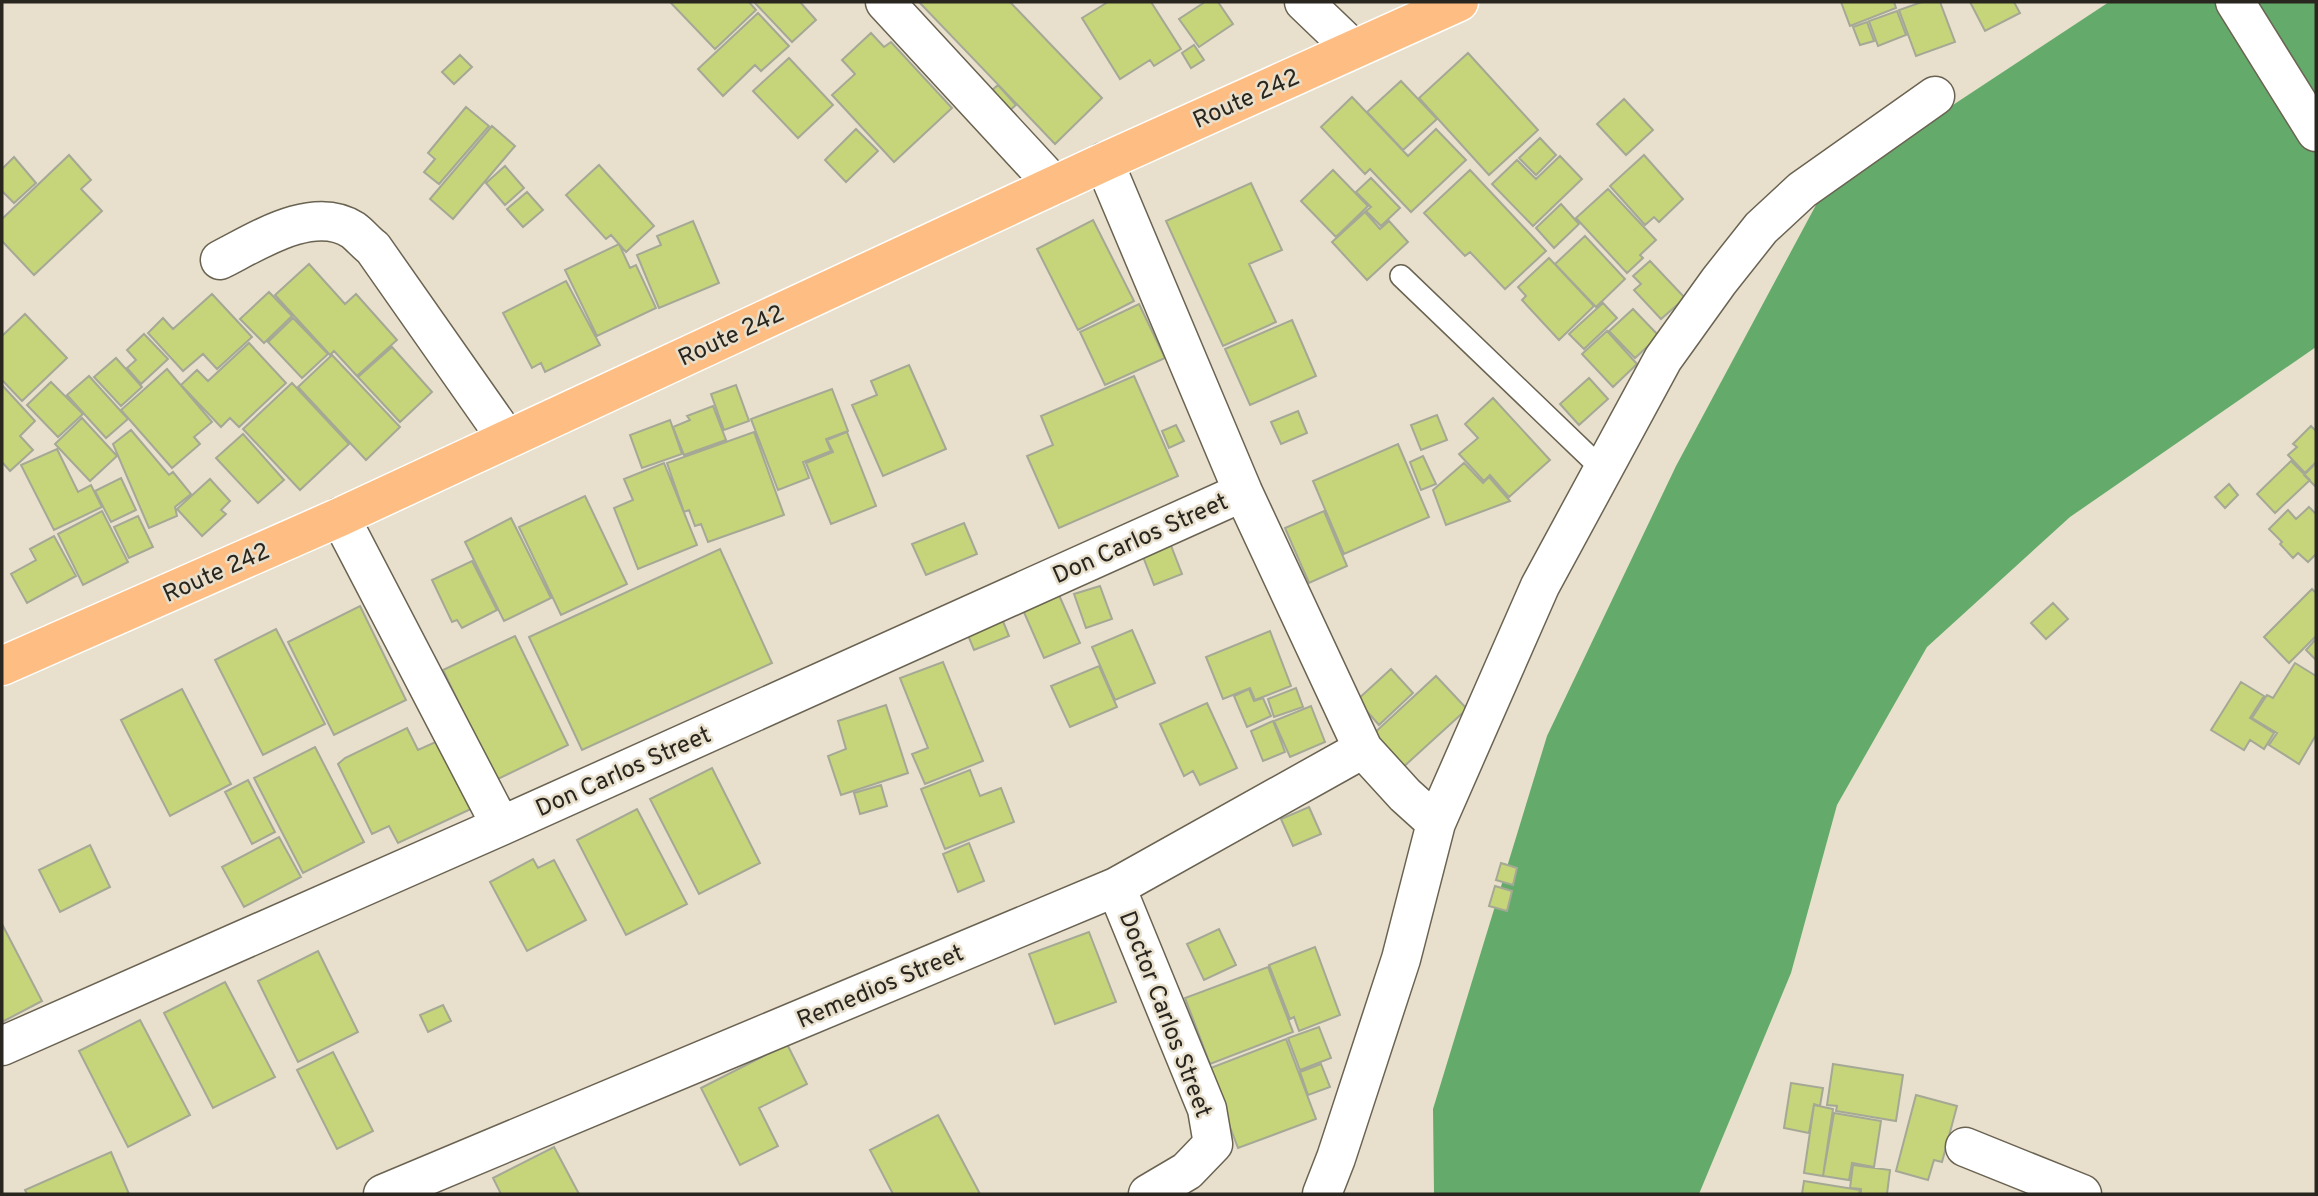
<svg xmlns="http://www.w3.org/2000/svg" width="2318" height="1196" viewBox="0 0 2318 1196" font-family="Overpass,sans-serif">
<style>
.water{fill:#64ab6b}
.building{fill:#c6d579;stroke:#a4a895;stroke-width:2}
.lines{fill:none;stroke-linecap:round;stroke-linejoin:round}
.service-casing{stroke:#6a6352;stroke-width:24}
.minor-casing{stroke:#6a6352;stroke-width:41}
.tertiary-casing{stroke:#6a6352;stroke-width:41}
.primary-casing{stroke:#fff;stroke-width:41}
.service{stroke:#fff;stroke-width:21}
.minor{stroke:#fff;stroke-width:38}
.tertiary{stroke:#fff;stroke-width:38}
.primary{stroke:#febe83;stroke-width:38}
.labels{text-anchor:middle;stroke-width:5;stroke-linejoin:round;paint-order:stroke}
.street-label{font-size:24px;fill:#29261f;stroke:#e8e0cc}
</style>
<rect width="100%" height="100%" fill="#e8e0cc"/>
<path class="water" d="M2109 2H2316V347L2070 517 1927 647 1837 805 1791 973 1699 1194H1434L1433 1109 1547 736 1676 466 1824 190Z"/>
<path class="building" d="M670 2H749L756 10 715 49Z
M754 2H800L816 20 792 42Z
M919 2H1010L1102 98 1055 144Z
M1108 2H1151L1181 49 1154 66 1150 60 1120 79 1082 18Z
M1205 2H1218L1233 24 1199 47 1179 19Z
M1841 2H1894L1896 8 1850 26Z
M1922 2H1940L1955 42 1916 56 1899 10Z
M1970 2H2014L2020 13 1985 31Z
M1897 11 1906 35 1878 46 1869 21Z
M758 13 789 46 761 71 755 65 723 96 698 69Z
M1867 22 1874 41 1860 45 1853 27Z
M871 33 884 47 891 42 952 108 894 162 832 95 855 74 842 60Z
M1194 45 1204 60 1191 68 1182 53Z
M1468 53 1538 130 1489 175 1419 98Z
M460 55 472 67 454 84 442 72Z
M789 58 833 105 798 138 753 91Z
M1401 81 1437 119 1403 150 1367 112Z
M998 85 1016 105 1009 111 991 91Z
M1352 97 1408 156 1436 129 1466 160 1411 212 1370 169 1365 174 1321 127Z
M1624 99 1653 130 1626 155 1597 124Z
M466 107 489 126 439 184 424 172 435 159 428 153Z
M492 126 515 146 453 219 430 199Z
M856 129 878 151 846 182 825 160Z
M1540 138 1556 155 1536 175 1519 158Z
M69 155 91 180 81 189 102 211 34 275 2 241V219Z
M1644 155 1683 199 1659 222 1654 217 1645 225 1610 186Z
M1560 156 1582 179 1533 226 1492 184 1517 160 1536 179Z
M14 157 36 183 14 203 2 191V169Z
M599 165 654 226 626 252 611 235 606 239 566 195Z
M505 166 524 188 505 205 486 183Z
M1333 170 1368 206 1336 237 1301 201Z
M1470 170 1546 251 1505 289 1470 252 1465 256 1424 213Z
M1371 178 1400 208 1381 226 1366 211 1371 207 1356 192Z
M1251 183 1282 250 1249 264 1276 322 1223 346 1166 221Z
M1608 189 1656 240 1640 255 1643 258 1627 273 1576 218Z
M527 192 543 210 523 227 507 209Z
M1561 204 1579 224 1554 248 1536 228Z
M1365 212 1380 229 1389 221 1408 242 1367 280 1332 242Z
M1093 220 1134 301 1078 330 1037 249Z
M693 221 719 283 659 308 637 255 661 245 657 236Z
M1585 236 1625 279 1596 307 1555 264Z
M619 244 630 268 636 265 656 308 597 336 565 270Z
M1549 258 1594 306 1559 340 1522 300 1526 296 1518 287Z
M1650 261 1685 298 1661 319 1634 290 1641 284 1633 276Z
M309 264 345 304 356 294 397 340 357 376 334 351 330 355 275 295Z
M566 281 600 345 545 372 541 363 532 368 503 313Z
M269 292 292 316 264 343 240 319Z
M212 294 252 337 217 369 203 354 183 371 148 333 163 318 173 329Z
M1603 303 1617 318 1584 349 1569 334Z
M1139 304 1165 358 1105 385 1080 332Z
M1633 309 1659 336 1635 358 1609 331Z
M25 314 67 358 22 401 2 380V336Z
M293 318 328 354 302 378 268 342Z
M1292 320 1316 376 1250 405 1225 349Z
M1607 331 1637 364 1613 387 1582 354Z
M144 334 168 359 141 384 127 368 136 360 127 350Z
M249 343 286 383 239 427 230 418 221 427 181 385 197 370 208 381Z
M392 347 432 392 400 422 358 377Z
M332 355 400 427 366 460 298 387Z
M116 358 142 387 121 406 94 377Z
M909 365 946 449 883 476 852 405 877 395 871 381Z
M167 369 212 422 194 437 200 444 172 468 121 410Z
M89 376 128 419 106 438 67 395Z
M1134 376 1178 476 1059 528 1027 456 1053 445 1041 416Z
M1589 378 1608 399 1579 425 1560 404Z
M51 382 83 414 58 437 27 405Z
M292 383 349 444 300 490 243 429Z
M2 385 35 421 20 436 33 450 10 471 2 462Z
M736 385 749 421 724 430 711 394Z
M832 389 848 431 826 439 831 451 803 462 809 478 778 490 751 419Z
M1493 398 1550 460 1509 497 1490 475 1484 481 1459 454 1478 438 1465 424Z
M713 406 726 440 684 455 673 427 690 420 687 416Z
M1298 411 1307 433 1281 444 1271 422Z
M1437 415 1447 440 1421 450 1411 425Z
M82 418 117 456 90 481 55 444Z
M670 420 682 454 642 468 630 435Z
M1176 425 1184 441 1169 448 1162 431Z
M2311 426 2316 431V462L2305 473 2288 455 2297 447 2293 444Z
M131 430 169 475 173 472 191 494 175 507 177 516 149 528 113 444Z
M754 432 784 515 708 542 701 524 695 526 689 510 684 512 667 463Z
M847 432 876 506 831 524 806 463 833 452 827 440Z
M243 434 284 480 258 503 216 458Z
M1398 444 1429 517 1344 554 1313 481Z
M57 449 78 492 91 485 102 507 54 530 21 465Z
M1423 456 1436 484 1421 490 1410 462Z
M2291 461 2310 480 2275 513 2257 494Z
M664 463 697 545 638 569 614 508 633 500 624 479Z
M1464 463 1483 483 1489 477 1510 501 1446 525 1433 490Z
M2316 463V487L2304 475Z
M121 478 136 510 111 522 95 491Z
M210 479 230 501 221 510 226 514 202 536 177 509Z
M2229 484 2238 495 2225 508 2215 497Z
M585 496 627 584 561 615 519 527Z
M2309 507 2316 514V554L2308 562 2298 553 2293 558 2280 544 2282 542 2269 529 2288 510 2296 519Z
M102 511 128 562 83 585 58 534Z
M1324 511 1347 566 1309 583 1285 528Z
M138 516 153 547 129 558 114 527Z
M511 518 551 598 504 621 465 542Z
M964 523 977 554 926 575 912 544Z
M54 536 76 576 27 603 11 574 36 560 30 549Z
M1170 543 1182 574 1154 585 1142 554Z
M720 549 772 663 582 750 529 637Z
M472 561 497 610 462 628 457 620 452 622 432 580Z
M1100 586 1112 619 1086 628 1074 594Z
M2312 589 2316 593V636L2289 663 2264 637Z
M1059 595 1080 643 1044 658 1023 610Z
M2053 603 2068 619 2046 639 2031 623Z
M360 606 406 700 334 735 288 642Z
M998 609 1009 636 974 650 963 623Z
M276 629 325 724 263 755 215 660Z
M1132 630 1155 683 1115 700 1092 647Z
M1270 631 1291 686 1255 700 1250 688 1223 699 1206 657Z
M515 636 568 745 496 780 443 670Z
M2316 639V660L2306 650Z
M943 662 983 761 925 784 912 754 928 748 900 678Z
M2295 663 2316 676V735L2299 764 2269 745 2277 733 2252 718 2267 695 2273 698Z
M1099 666 1117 707 1070 727 1051 686Z
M1391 669 1413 693 1379 725 1357 700Z
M1436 676 1467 709 1400 770 1370 737Z
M2241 682 2264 696 2250 718 2274 733 2264 749 2250 740 2244 750 2211 730Z
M1296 688 1303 707 1274 717 1268 699Z
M182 689 231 784 170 816 121 720Z
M1249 689 1254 701 1263 698 1271 716 1247 727 1234 696Z
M1207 703 1237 768 1200 785 1193 771 1184 776 1160 724Z
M886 705 908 773 841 795 828 756 846 749 838 721Z
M1311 706 1325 742 1290 757 1274 721Z
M1273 721 1285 752 1263 761 1251 731Z
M407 728 418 750 440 740 473 808 398 843 389 826 372 834 338 764 345 758Z
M315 747 364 842 303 873 254 778Z
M712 768 760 863 699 894 650 799Z
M970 770 980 796 1001 788 1014 822 945 849 921 789Z
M248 780 275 832 252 844 225 792Z
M881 785 887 806 860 814 854 793Z
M1309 807 1321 834 1293 846 1281 819Z
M637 809 687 904 626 935 577 840Z
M279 837 301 877 244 907 222 867Z
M969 843 984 881 958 892 943 854Z
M90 845 110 887 60 912 39 870Z
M533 859 538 868 554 860 586 920 527 951 490 882Z
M1501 863 1517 868 1513 885 1496 880Z
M1495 886 1512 891 1507 911 1489 906Z
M2 924 42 1001 2 1022Z
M1219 929 1236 965 1204 980 1187 944Z
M1089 932 1116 1002 1055 1024 1029 954Z
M1315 947 1340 1015 1299 1031 1294 1017 1290 1019 1269 965Z
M318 951 358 1032 298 1062 258 981Z
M1268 967 1293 1032 1210 1064 1185 998Z
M225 982 275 1077 213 1108 164 1013Z
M443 1005 451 1021 428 1032 420 1015Z
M140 1020 190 1115 128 1147 79 1051Z
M1319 1027 1331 1058 1300 1070 1288 1038Z
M1286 1039 1316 1119 1238 1148 1208 1069Z
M787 1044 807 1084 759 1108 778 1146 740 1165 701 1088Z
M333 1052 373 1131 337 1149 297 1070Z
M1321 1064 1330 1087 1308 1095 1300 1072Z
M1833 1064 1903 1075 1896 1121 1836 1111 1837 1106 1827 1105Z
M1791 1083 1823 1088 1820 1106 1814 1104 1809 1133 1784 1128Z
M1916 1095 1957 1106 1942 1162 1934 1160 1928 1180 1896 1171Z
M1814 1105 1833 1109 1823 1176 1804 1173Z
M1834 1113 1881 1121 1874 1167 1852 1163 1849 1180 1823 1176Z
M938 1115 980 1194H893L870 1150Z
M554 1147 579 1194H501L493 1178Z
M111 1152 129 1194H27L25 1190Z
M1853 1165 1890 1170 1887 1194H1861V1189L1850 1188Z
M1804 1181 1860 1190 1859 1194H1802Z"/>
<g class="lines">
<g class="service-casing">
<path id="service" d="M1401 276 1603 470"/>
</g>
<g class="minor-casing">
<path id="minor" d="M885 2 1054 185
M1304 2 1353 49
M1104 162 1243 492 1363 749 1405 795 1436 823
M220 260C256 242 313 204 353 230 360 235 366 243 373 248L507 439
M340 517 501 826
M1116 887 1207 1109 1213 1144 1187 1171 1148 1194
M2 1046 501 826 1243 492
M1965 1147 2082 1194
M383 1194 1116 887 1363 749
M1322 1194 1336 1158 1401 959 1436 823 1540 586 1663 359 1719 281 1761 228 1802 190 1935 96"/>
</g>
<g class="tertiary-casing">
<path id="tertiary" d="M2235 2 2316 132"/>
</g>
<g class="primary-casing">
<path id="primary" d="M2 666 340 517 1104 162 1459 2"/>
</g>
<use href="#service" class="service"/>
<use href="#minor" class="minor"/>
<use href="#tertiary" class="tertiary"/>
<use href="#primary" class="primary"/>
</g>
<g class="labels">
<g class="street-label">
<text transform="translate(1246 98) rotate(-24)" y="8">Route 242</text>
<text transform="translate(731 335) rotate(-25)" y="8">Route 242</text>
<text transform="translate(1140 538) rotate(-24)" y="8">Don Carlos Street</text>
<text transform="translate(216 572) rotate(-24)" y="8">Route 242</text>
<text transform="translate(623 771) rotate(-24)" y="8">Don Carlos Street</text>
<text transform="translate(880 986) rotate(-23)" y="8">Remedios Street</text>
<text transform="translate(1166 1014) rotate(69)" y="8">Doctor Carlos Street</text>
</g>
</g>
<rect width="2318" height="1196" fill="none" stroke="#29261f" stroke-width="7"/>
</svg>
